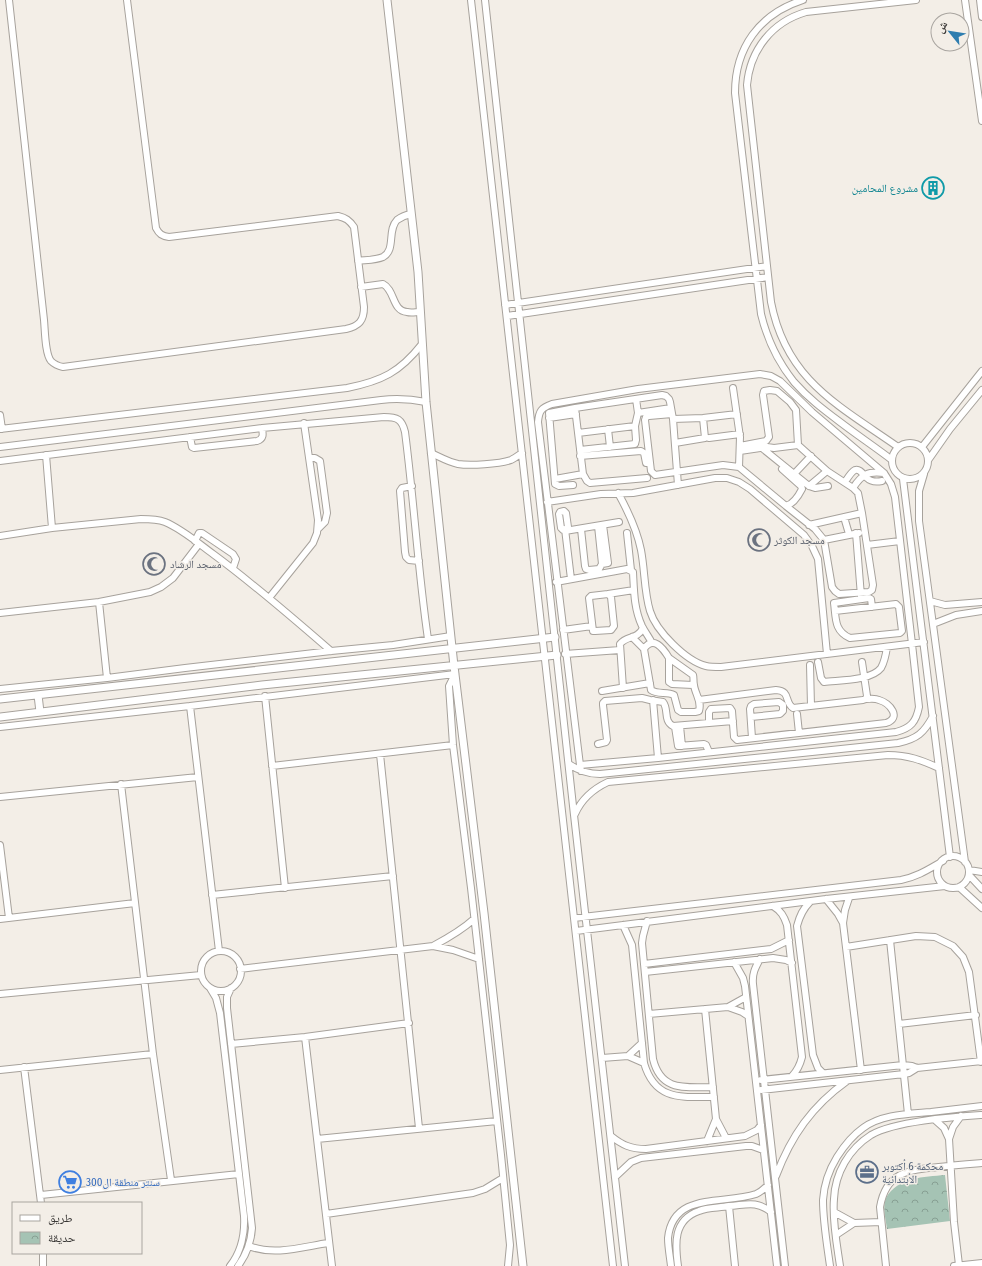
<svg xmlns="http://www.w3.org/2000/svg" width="982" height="1266" viewBox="0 0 982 1266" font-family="'Fira Sans Condensed','Noto Naskh Arabic',sans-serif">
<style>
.park{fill:url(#park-crowns)}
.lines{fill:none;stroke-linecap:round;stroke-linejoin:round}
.minor-casing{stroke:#a7a29c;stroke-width:8}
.tertiary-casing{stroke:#a7a29c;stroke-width:9}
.minor{stroke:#fff;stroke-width:6}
.tertiary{stroke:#fff;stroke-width:7}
.labels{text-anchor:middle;stroke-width:3;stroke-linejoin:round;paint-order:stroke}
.culture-label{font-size:11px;fill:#0d838f;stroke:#f3eee7;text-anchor:end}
.worship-label{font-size:11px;fill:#5b616d;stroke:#f3eee7;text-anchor:start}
.service-label{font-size:11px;fill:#4e5e75;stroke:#f3eee7;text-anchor:start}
.shop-label{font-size:11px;fill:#366cbe;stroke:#f3eee7;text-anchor:start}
</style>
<defs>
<pattern id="park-crowns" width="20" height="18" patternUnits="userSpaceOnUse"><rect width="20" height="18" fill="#a5c3b4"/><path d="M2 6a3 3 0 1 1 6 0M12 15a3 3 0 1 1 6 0" fill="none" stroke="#879f93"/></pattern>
</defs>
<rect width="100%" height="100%" fill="#f3eee7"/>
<path class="park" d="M945 1175 950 1221 887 1229C886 1220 882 1207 886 1198 898 1177 924 1177 945 1175Z"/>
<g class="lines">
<g class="minor-casing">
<path id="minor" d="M9 0 44 320C45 330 45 354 51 361 55 365 58 366 63 367L346 329C359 326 364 321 364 307L354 227C349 220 346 218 338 216L169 237C162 236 159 234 156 228L127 0
M471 0 613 1266
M485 0 574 815 625 1266
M803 0C759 14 735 48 735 93L761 314C767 339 778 362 794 382 808 398 824 410 840 422 857 435 875 447 892 460
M965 0 982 121
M980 0 982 17
M358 261C366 260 376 260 383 257 396 250 387 230 397 220 401 217 406 215 411 214
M361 287 383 284C395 290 392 311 407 312 411 313 416 312 420 312
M505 305 767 266
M507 316 768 277
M733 388 740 437 739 467
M575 408 583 474 587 481 590 483 647 478
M638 413 671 408
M672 414 649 416 646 417 645 420 651 471 655 475 723 465 739 467 786 506C793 504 799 495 802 489L801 486 782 469
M0 415 2 429
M549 418 576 414
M673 419 703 418 737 414
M0 429 347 388C382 381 400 372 422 344
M608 429 610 447
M578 433 635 426
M190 437 192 447 194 448 257 441C264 439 263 434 262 428
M709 438 740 434
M892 461a18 18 0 1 1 36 0a18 18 0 1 1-36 0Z
M675 443 705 438 703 418
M798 445 827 471 853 488 858 493 862 513 809 525
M740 446 766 441 769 437 763 395 764 391 770 390 777 391 790 402 796 410 798 445 774 448 767 447 740 451
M0 447 381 400C397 398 411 399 426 402
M898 447C838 405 786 380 771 302L747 85C750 50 772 22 806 12L916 0
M922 447 982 371
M762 448 809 486 815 488 828 486
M580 450 635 444 636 440 635 426 638 413 636 399
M431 453C440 457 448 462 458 464 470 466 499 464 511 460 515 458 519 455 522 453
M46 455 52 528
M580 456 641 451 644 453 646 463
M309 458H315L320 461 327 513 325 522 318 529
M929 459 950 429 982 390
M0 461 262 428 384 417C397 417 402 419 405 432 414 501 418 571 428 639
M794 474 811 456
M924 474 919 491V521L965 862
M555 479 583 474
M903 479 950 857
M845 482C847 479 851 472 855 470 860 468 864 476 867 478 871 482 877 482 882 481
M573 485 559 486 555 484 549 413 575 408 662 395 666 396 669 399 670 402 673 419 678 485
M412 486 402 488 400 491 405 552 406 557 409 560 419 561
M809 486 827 471
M853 488C862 474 868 471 884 473
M618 493C628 511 637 530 641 550 645 571 644 591 650 611 656 631 686 661 706 666 710 667 716 667 721 667L924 642
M547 502 601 494 633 493 715 478H727L739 482 750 489 804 535 812 546 818 559 827 654
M786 506 815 529 824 540 832 587 835 591 839 594 869 592 872 590 873 585 862 513
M564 511 566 513 568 527 567 529 563 530 561 528 559 514 560 512Z
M844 517 849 534
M565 529 571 579
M581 529 585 566 586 569 589 570 599 569 602 564 598 526
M565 531 619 522
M627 533 631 570
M856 533 861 596
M0 536 52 528 141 519C149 519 157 519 165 522 182 529 198 543 213 554 254 584 293 618 331 651
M824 540 859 533
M195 541 199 533H202L233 554 236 559 233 568
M867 545 900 541
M602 564 608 563 603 525
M556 582 627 569 633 572C634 591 634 609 642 626 645 632 649 637 652 643
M608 594 611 597 614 626 611 630 595 631H593L589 598 591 596Z
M608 594 634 590
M269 598 313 543 317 533 318 520 304 423
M930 601 945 605 982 602
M99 602 107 678
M835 611 896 604 899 607 902 631 900 633 850 638C834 631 836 618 834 603L869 598 871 599 872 607
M0 613 99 602 150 592 161 587 173 578 199 544
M933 624 956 615 982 611
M563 630 592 626
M632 637 644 649
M565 654 620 650
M669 658C663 648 653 635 644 649L651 690C658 695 667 691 674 695L678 710 681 712H695L699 711C702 701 695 694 694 685 693 681 694 678 693 675L669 658V682L672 684 693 685
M818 662 821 678 824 682C839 680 871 681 881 668 885 661 886 654 887 647
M810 665 811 706
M455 674 449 686 453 745 471 888 501 1155 510 1245 508 1266
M623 688 620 644C627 635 637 640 643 628
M0 689 107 678 185 668 331 651 393 645 451 636
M602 691 650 683
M265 696 285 888
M653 700 658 758
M699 700 776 690C791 691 784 702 793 708L863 700 866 699 867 696 862 662
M190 706 219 951
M797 714 799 733
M751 717 780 714 783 711V705L779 702 754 704 751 706 750 709 752 738
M709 723V712L711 709 730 708 732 711 734 737 737 740 886 723C902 718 890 703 879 700 875 698 870 699 866 699
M680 726 682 746
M0 727 190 706 455 674
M675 727 678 746 704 744 706 745 709 752
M598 744 606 742 607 740 603 705V703L605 701 642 698 650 700 663 702C669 709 663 721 673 726L733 721
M380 754 419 1128
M569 764C579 771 588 774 600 774L898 743C917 739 924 733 933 716
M580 765 658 758 896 732C911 728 916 722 919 707L912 644 895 497 891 484 884 473 812 412 780 381 771 376 760 374 638 389 552 404C541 408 539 411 538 422 551 536 565 650 580 765L581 771
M272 766 453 745
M121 784 153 1054 171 1180
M0 797 198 777
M575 814C582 798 593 789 608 782L888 755C908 755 921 760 939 768
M0 845 9 918
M937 872a16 16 0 1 1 32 0a16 16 0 1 1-32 0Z
M969 870 982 872
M969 875 982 889
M959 887 982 908
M212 895 393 876
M849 898 845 910 843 923 861 1070
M826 899 838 914 843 923
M810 902C803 909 800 915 797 926L813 1055 818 1068 823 1073
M773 906C781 911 784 916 787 925L802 1057C800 1065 798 1070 792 1076
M574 918 901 880C917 877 929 869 943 861
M0 919 135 903
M647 921 643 936 642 943 653 1059C661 1092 685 1087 713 1087
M623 925 632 945 644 1063C655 1101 681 1097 714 1097
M576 931 826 899 945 886
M890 940 908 1114
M433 946C448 938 462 930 474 919
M846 947 916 936 935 937 953 946 963 957 969 972 981 1062
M201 971a20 20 0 1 1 40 0a20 20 0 1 1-40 0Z
M760 959C755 968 752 974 753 984L785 1266
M734 962 743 978 745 986 777 1266
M644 964 771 949 789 940
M240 969 433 946 453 950 479 959
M645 972 773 958 786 960 792 963
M210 988 216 998 220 1013 244 1216C245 1233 241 1252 230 1266
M231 988 227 997V1008L252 1228C251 1243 247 1254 238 1266
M0 994 201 975
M728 1007 746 997
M705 1009 716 1119 726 1138
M649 1014 728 1007 742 1012 748 1016
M899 1024 976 1015
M305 1037 332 1266
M231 1044 305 1037 409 1023
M628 1056 642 1043
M602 1058 628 1056 644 1063
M24 1067 41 1203
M0 1070 153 1054
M761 1080 903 1065 912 1066 917 1068 982 1061
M761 1090 904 1074 909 1073 917 1068
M935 1120 944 1128 949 1139 954 1222 959 1265
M611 1136C622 1145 631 1149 646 1149L745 1136 757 1130 761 1125
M317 1139 497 1121
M949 1139 953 1127 961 1116
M707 1141 716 1119
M776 1176C791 1136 812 1106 847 1081
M615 1177 631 1162 641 1158 746 1146H752L763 1150
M41 1195 239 1174
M729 1206 735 1266
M834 1212 854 1223
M326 1214 473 1193 485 1189 503 1178
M836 1235 854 1223 881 1222
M249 1246C274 1256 302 1247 328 1243
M43 1253V1266
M671 1266C670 1257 668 1247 668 1238 673 1191 724 1205 756 1194 761 1192 764 1189 768 1185
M678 1266C675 1244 673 1220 699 1211 708 1207 719 1208 729 1206 746 1205 756 1200 771 1212
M830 1266C827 1244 823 1222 823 1200 824 1184 829 1170 837 1157 844 1146 853 1135 863 1128 882 1114 909 1114 931 1112 948 1110 965 1108 982 1106
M840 1266C837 1245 832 1220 834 1199 835 1173 849 1149 871 1135 895 1121 954 1117 982 1115
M886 1266 880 1207C886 1172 908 1170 939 1167 953 1165 968 1164 982 1163
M954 1266 982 1263"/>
</g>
<g class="tertiary-casing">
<path id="tertiary" d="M387 0 418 272 426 402 454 666 484 913 523 1266
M38 695 40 712
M0 699 555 637
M0 717 262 685 557 655"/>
</g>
<use href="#minor" class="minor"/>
<use href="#tertiary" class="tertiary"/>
</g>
<defs>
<g id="building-ring" transform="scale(1.15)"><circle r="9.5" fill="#f3eee7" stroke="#0f9aa8" stroke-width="1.5"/><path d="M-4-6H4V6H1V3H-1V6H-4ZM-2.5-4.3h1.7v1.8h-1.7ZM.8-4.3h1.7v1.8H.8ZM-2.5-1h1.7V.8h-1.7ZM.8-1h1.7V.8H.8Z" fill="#0f9aa8"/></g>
<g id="mosque-ring" transform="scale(1.15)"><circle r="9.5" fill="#f3eee7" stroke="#6b7280" stroke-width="1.5"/><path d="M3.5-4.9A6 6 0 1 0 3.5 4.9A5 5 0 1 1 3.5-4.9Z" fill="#6b7280"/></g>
<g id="office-ring" transform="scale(1.15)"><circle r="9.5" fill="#f3eee7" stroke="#5c6f8a" stroke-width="1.5"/><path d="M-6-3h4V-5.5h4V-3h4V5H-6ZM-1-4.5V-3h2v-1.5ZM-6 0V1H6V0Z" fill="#5c6f8a"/></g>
<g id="supermarket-ring" transform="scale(1.15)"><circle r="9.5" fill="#f3eee7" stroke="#3f7fe0" stroke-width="1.5"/><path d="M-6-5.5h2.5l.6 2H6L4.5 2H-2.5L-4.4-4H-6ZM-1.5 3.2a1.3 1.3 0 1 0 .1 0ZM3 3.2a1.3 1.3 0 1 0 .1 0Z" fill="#3f7fe0"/></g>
</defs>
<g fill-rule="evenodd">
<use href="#building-ring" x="933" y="188"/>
<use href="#mosque-ring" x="759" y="540"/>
<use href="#mosque-ring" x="154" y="564"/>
<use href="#office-ring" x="867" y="1172"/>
<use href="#supermarket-ring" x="70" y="1182"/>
</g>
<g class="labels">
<g class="culture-label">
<text x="918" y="192">مشروع المحامين</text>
</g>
<g class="worship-label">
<text x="774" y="544">مسجد الكوثر</text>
<text x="170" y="568">مسجد الرشاد</text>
</g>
<g class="service-label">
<text x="882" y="1170">محكمة 6 أكتوبر<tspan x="882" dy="13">الأبتدائية</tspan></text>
</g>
<g class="shop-label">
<text x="86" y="1186">سنتر منطقة ال300</text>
</g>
</g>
<rect x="12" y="1202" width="130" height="52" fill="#f3eee7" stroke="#a9a5a0"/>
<rect x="20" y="1215" width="20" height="6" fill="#ffffff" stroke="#a9a5a0"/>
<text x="48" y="1222" font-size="12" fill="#3a3836">طريق</text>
<rect x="20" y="1232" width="20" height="12" fill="url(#park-crowns)" stroke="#a9a5a0"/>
<text x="48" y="1242" font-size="12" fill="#3a3836">حديقة</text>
<g transform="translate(950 32) rotate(300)"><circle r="19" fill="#f3eee7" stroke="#a9a5a0"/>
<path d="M0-3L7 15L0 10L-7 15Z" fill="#2e7daf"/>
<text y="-6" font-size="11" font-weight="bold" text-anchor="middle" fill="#3a3836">ش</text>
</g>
</svg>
